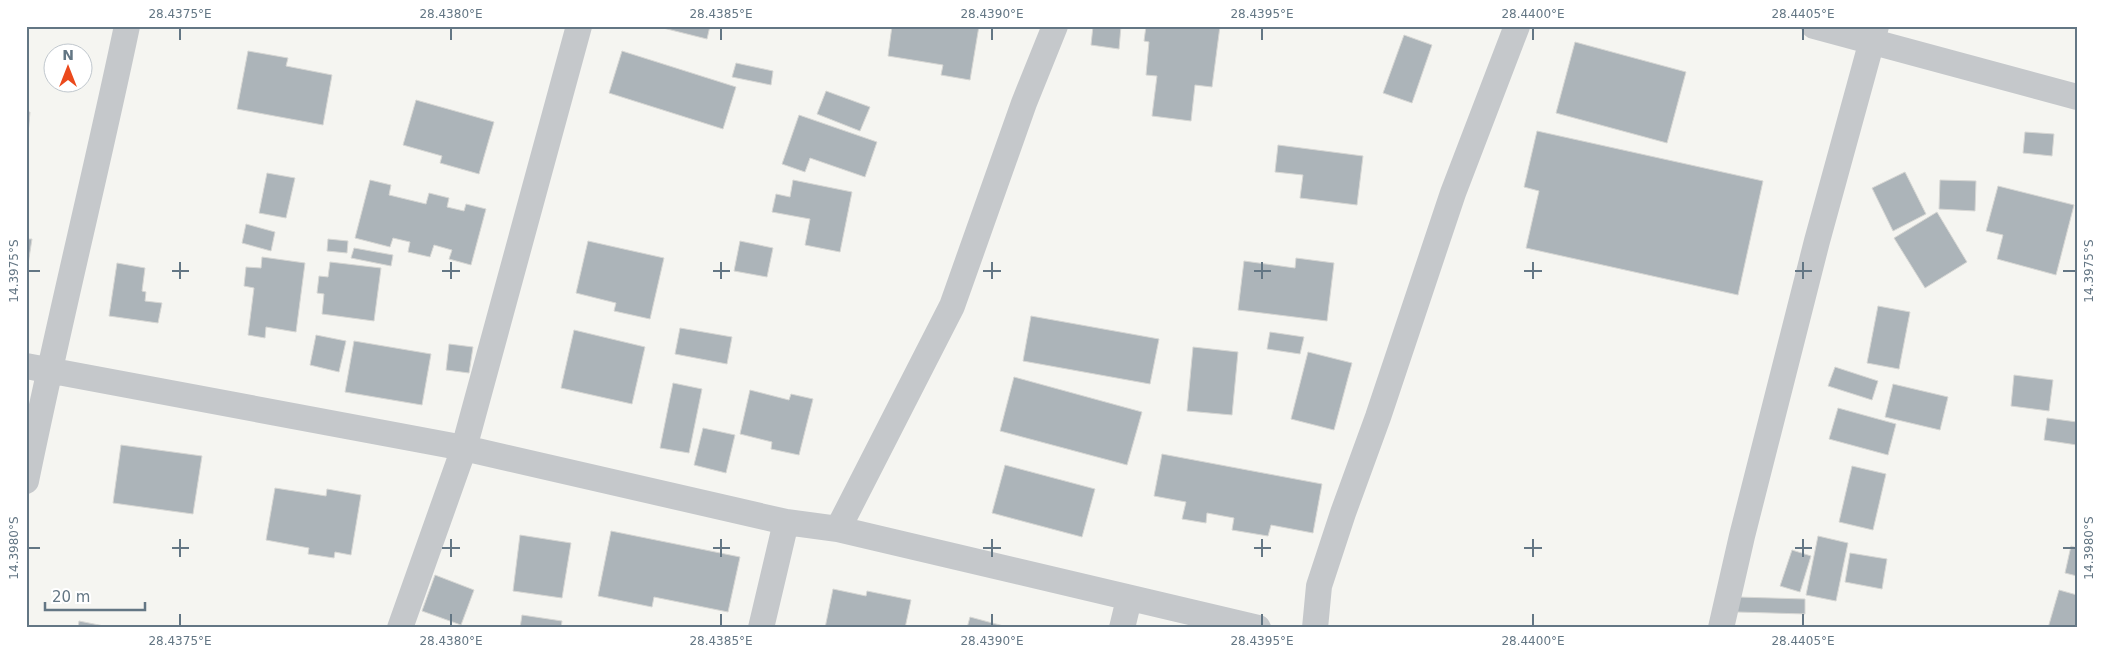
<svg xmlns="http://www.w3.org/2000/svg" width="2103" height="654" viewBox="0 0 2103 654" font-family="'DejaVu Sans',sans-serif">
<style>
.building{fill:#acb4b9;stroke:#d7d7d4}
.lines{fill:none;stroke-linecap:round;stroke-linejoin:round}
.minor{stroke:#c5c8cb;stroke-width:26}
.ticks{fill:none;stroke:#637684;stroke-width:2}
.neatline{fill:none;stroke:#637684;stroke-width:2}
.ticks-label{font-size:12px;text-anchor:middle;fill:#637684}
</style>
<rect width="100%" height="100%" fill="#f5f5f1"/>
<path class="building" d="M655 26H710L707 39Z
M892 26H979L970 80 941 75 943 65 888 56Z
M1093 26H1121L1119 49 1091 45Z
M1146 26H1220L1212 87 1195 85 1191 121 1152 116 1157 76 1146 75 1149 42 1144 41Z
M1404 35 1432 45 1412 103 1383 93Z
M1575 42 1686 72 1667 143 1556 113Z
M248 51 288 58 286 66 332 75 323 125 237 109Z
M622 51 736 87 723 129 609 93Z
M736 63 773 71 771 85 732 77Z
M826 91 870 107 860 131 817 114Z
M416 100 494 122 479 174 440 163 442 156 403 145Z
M26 112H30L26 156Z
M799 115 877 142 865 177 810 158 805 172 782 164Z
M1537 131 1763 181 1738 295 1526 248 1539 191 1524 187Z
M2025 132 2054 134 2052 156 2023 153Z
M1278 145 1363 156 1357 205 1300 198 1303 175 1275 172Z
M1905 172 1926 214 1893 231 1872 188Z
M267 173 295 178 286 218 259 213Z
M370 180 391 185 389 195 426 204 429 193 449 198 447 207 464 211 466 204 486 209 471 265 449 259 452 250 434 245 430 257 408 252 410 242 393 238 390 247 355 238Z
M793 180 852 192 840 252 805 245 810 219 772 212 776 194 790 197Z
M1940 180 1976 181 1975 211 1939 209Z
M1998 186 2074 205 2056 275 1997 259 2003 235 1986 231Z
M1937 212 1967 262 1925 288 1894 238Z
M246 224 275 232 271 251 242 243Z
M26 239H32L26 277Z
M328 239 348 241 347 253 327 251Z
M588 241 664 258 650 319 614 311 616 303 576 293Z
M740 241 773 248 767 277 734 271Z
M354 248 393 255 391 266 351 258Z
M262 257 305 263 296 332 266 327 265 338 248 335 254 288 244 286 246 267 261 268Z
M1296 258 1334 263 1327 321 1238 310 1244 261 1295 268Z
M330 262 381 268 374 321 322 314 324 294 317 293 319 276 328 277Z
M117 263 145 268 142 291 146 292 145 301 162 303 158 323 109 316Z
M1878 306 1910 312 1899 369 1867 363Z
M1031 316 1159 339 1150 384 1023 361Z
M680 328 732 337 727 364 675 354Z
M574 330 645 347 632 404 561 388Z
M1270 332 1304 337 1300 354 1267 349Z
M316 335 346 341 339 372 310 365Z
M354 341 431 354 422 405 345 392Z
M449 344 473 347 469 373 446 370Z
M1193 347 1238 352 1232 415 1187 411Z
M1308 352 1352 363 1334 430 1291 419Z
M1835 367 1878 381 1872 400 1828 386Z
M2014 375 2053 380 2049 411 2011 406Z
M1014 377 1142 412 1127 465 1000 431Z
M673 383 702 389 689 453 660 448Z
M1893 384 1948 397 1940 430 1885 417Z
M750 390 789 400 791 394 813 399 799 455 771 449 772 442 740 434Z
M1838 408 1896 424 1888 455 1829 439Z
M2047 418 2077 422V445L2044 440Z
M703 428 735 435 726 473 694 465Z
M121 445 202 456 193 514 113 503Z
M1162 454 1322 484 1313 533 1271 525 1268 536 1232 530 1234 518 1207 513 1206 523 1182 519 1186 502 1154 496Z
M1005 465 1095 489 1082 537 992 513Z
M1852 466 1886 474 1873 530 1839 522Z
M275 488 326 496 327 489 361 495 351 555 335 552 334 558 308 554 309 548 266 540Z
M611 531 740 557 728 612 654 597 652 607 598 596Z
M520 535 571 543 562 598 513 591Z
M1818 536 1848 543 1836 601 1806 595Z
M2071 546 2077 548V576L2065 573Z
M1792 550 1811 556 1800 592 1780 586Z
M1850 553 1887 559 1882 589 1845 582Z
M435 575 474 590 461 625 422 611Z
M833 589 866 596 867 591 911 600 905 628H825Z
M2059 590 2077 595V628H2048Z
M1738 597 1805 599V614L1737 612Z
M522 615 562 621 561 628H520Z
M970 617 1011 628H967Z
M79 621 114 628H78Z"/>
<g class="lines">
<path class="minor" d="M1814 26 2077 97
M26 366 464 448 786 522 838 529 1258 628
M26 481C57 329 95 178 127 26
M838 529 952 306 1024 103 1055 26
M400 628 464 448 579 26
M761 628 786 522
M1122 628 1129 599
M1315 628 1319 586 1343 513 1378 417 1453 193 1517 26
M1721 628 1742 536 1817 241 1876 26"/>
</g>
<path class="ticks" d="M180 28V40M451 28V40M721 28V40M992 28V40M1262 28V40M1533 28V40M1803 28V40M180 262V279M451 262V279M721 262V279M992 262V279M1262 262V279M1533 262V279M1803 262V279M28 271H40M172 271H189M442 271H460M713 271H730M983 271H1001M1254 271H1271M1524 271H1542M1795 271H1812M2063 271H2076M180 539V557M451 539V557M721 539V557M992 539V557M1262 539V557M1533 539V557M1803 539V557M28 548H40M172 548H189M442 548H460M713 548H730M983 548H1001M1254 548H1271M1524 548H1542M1795 548H1812M2063 548H2076M180 614V626M451 614V626M721 614V626M992 614V626M1262 614V626M1533 614V626M1803 614V626"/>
<rect width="2103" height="654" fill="none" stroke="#ffffff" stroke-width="55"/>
<g transform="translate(68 68)"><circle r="24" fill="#ffffff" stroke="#c1c8ce"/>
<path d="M0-4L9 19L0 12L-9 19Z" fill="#eb491c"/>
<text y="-8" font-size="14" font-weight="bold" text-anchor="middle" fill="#637684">N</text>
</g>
<path d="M45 602v8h100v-8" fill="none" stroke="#637684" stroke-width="2.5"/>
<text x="52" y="602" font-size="15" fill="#637684" stroke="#ffffff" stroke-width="4" paint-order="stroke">20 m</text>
<rect x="28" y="28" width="2048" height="598" class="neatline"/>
<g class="ticks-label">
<text x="180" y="18">28.4375°E</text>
<text x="451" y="18">28.4380°E</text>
<text x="721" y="18">28.4385°E</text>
<text x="992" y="18">28.4390°E</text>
<text x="1262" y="18">28.4395°E</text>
<text x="1533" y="18">28.4400°E</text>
<text x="1803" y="18">28.4405°E</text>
<text transform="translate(14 271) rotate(-90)" y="4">14.3975°S</text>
<text transform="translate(2089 271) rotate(-90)" y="4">14.3975°S</text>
<text transform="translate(14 548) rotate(-90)" y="4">14.3980°S</text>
<text transform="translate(2089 548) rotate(-90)" y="4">14.3980°S</text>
<text x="180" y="645">28.4375°E</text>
<text x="451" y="645">28.4380°E</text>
<text x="721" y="645">28.4385°E</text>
<text x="992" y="645">28.4390°E</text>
<text x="1262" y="645">28.4395°E</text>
<text x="1533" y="645">28.4400°E</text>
<text x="1803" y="645">28.4405°E</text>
</g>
</svg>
